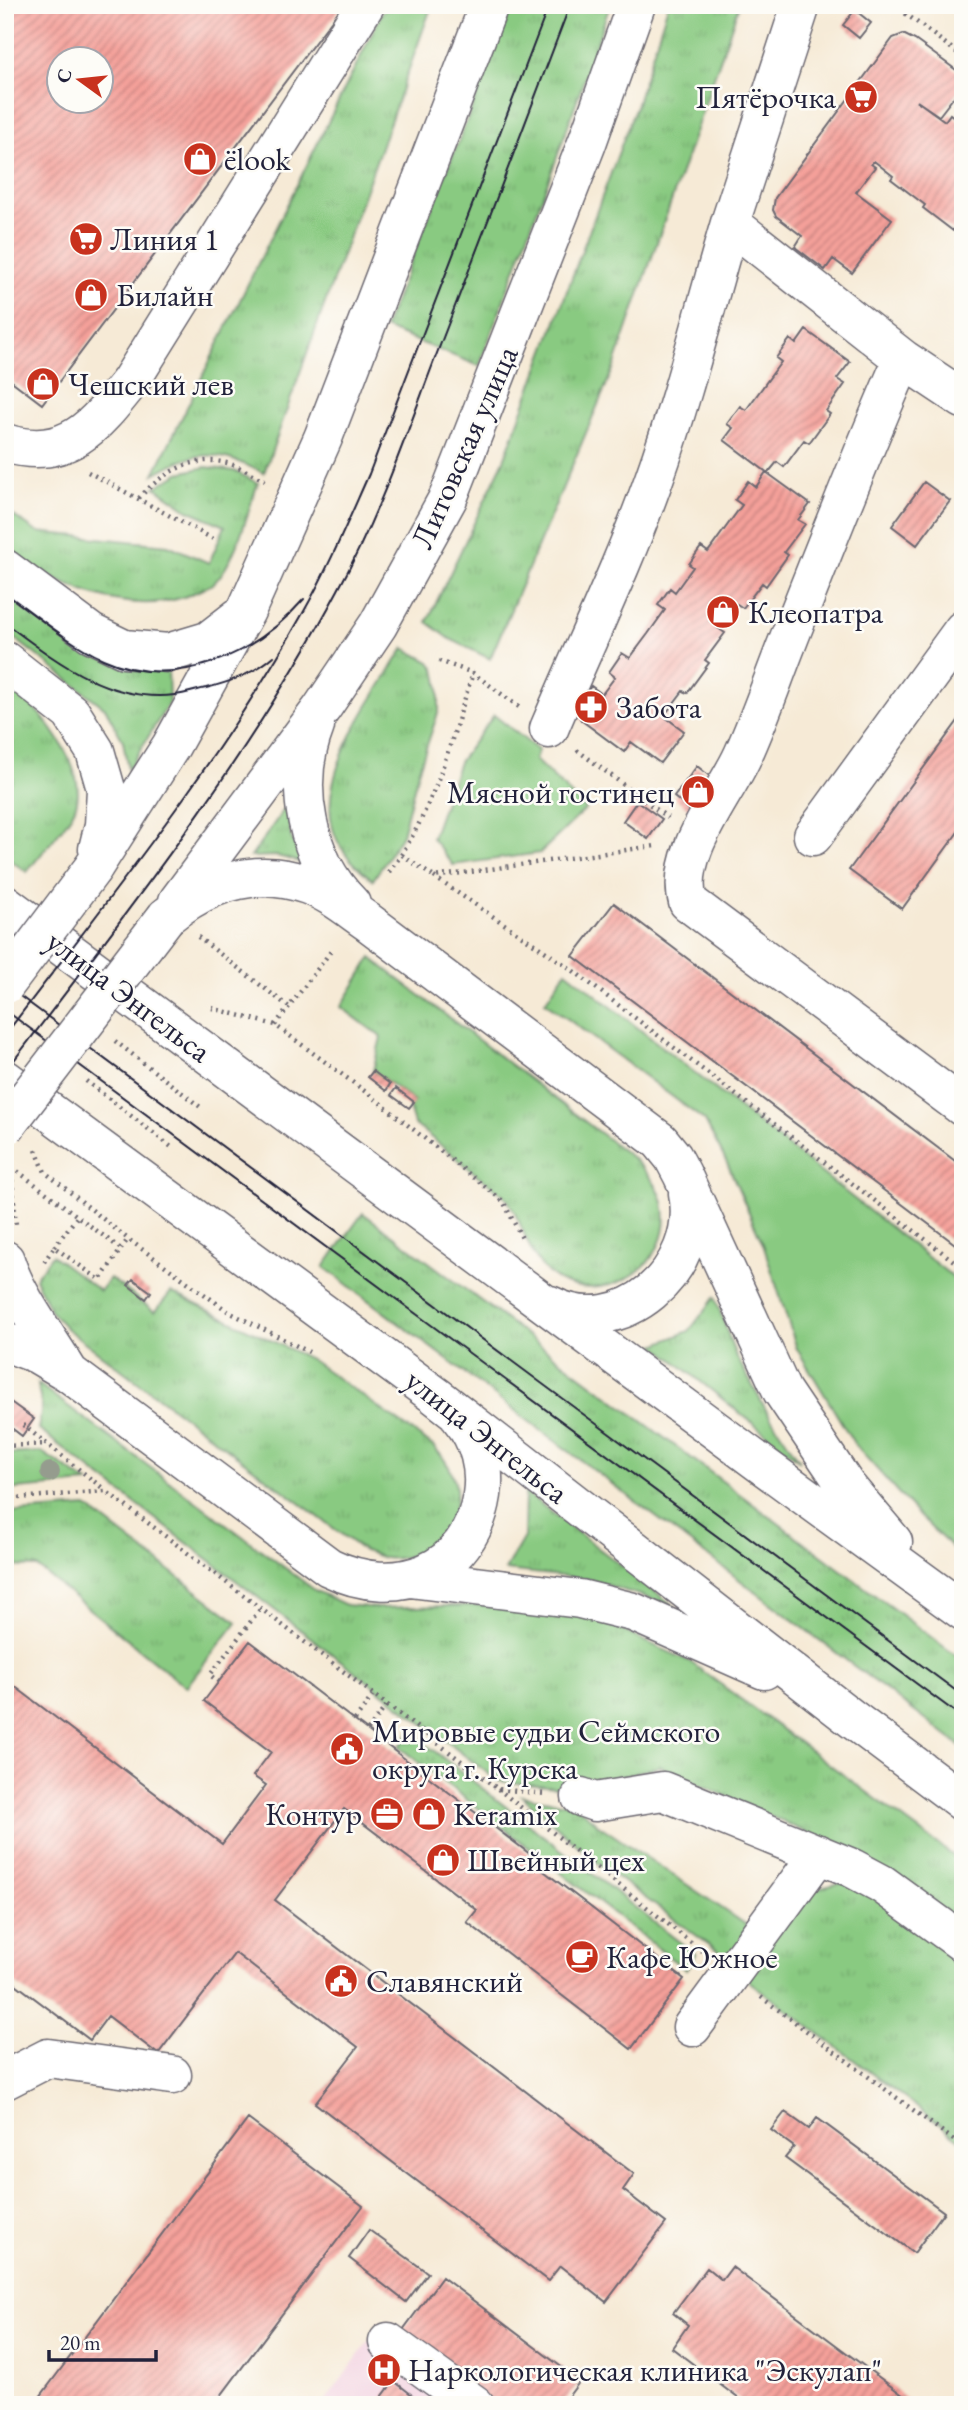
<svg xmlns="http://www.w3.org/2000/svg" width="968" height="2410" viewBox="0 0 968 2410" font-family="'EB Garamond',serif">
<style>
.built{fill:#f2cfe0}
.grass{fill:url(#grass-tufts);stroke:#56765e;stroke-width:2}
.green{fill:#89ca81;stroke:#56765e;stroke-width:2}
.building{fill:url(#building-hatch);fill-rule:evenodd}
.lines{fill:none;stroke-linecap:round;stroke-linejoin:round}
.minor-casing{stroke:#6c6871;stroke-width:41}
.major-casing{stroke:#6c6871;stroke-width:41}
.path{stroke:#6c6871;stroke-width:4.5;stroke-dasharray:2 5;stroke-linecap:butt}
.minor{stroke:#fff;stroke-width:38}
.major{stroke:#fff;stroke-width:38}
.tram{stroke:#22223b;stroke-width:2}
.major-bridge-casing{stroke:#6c6871;stroke-width:41;stroke-linecap:butt}
.major-bridge{stroke:#fff;stroke-width:38}
.tree{fill:#959c8e}
.labels{text-anchor:middle;stroke-width:5;stroke-linejoin:round;paint-order:stroke}
.poi-label{font-size:32px;fill:#22223b;stroke:#fdfcf7;text-anchor:start}
.street-label{font-size:32px;fill:#22223b;stroke:#fdfcf7}
</style>
<defs>
<pattern id="grass-tufts" width="24" height="20" patternUnits="userSpaceOnUse" patternTransform="scale(1.75)"><rect width="24" height="20" fill="#89ca81"/><path d="M3 7l-1-3M5 7V3M7 7l1-3M15 17l-1-3M17 17v-4M19 17l1-3" fill="none" stroke="#76ad70"/></pattern>
<pattern id="building-hatch" width="6" height="6" patternUnits="userSpaceOnUse" patternTransform="scale(1.75)"><rect width="6" height="6" fill="#f5a09a"/><path d="M-1 1l2-2M0 6l6-6M5 7l2-2" fill="none" stroke="#c6827f"/></pattern>
</defs>
<rect width="100%" height="100%" fill="#fdfcf7"/>
<filter id="ink" filterUnits="userSpaceOnUse"><feTurbulence type="fractalNoise" baseFrequency=".0143" numOctaves="2"/><feDisplacementMap in="SourceGraphic" scale="14" xChannelSelector="R" yChannelSelector="G"/><feConvolveMatrix kernelMatrix="1 2 1 2 8 2 1 2 1" color-interpolation-filters="sRGB"/></filter>
<filter id="wash" filterUnits="userSpaceOnUse"><feTurbulence type="fractalNoise" baseFrequency=".00686" numOctaves="4" result="noise"/><feDisplacementMap in="SourceGraphic" scale="28" xChannelSelector="R" yChannelSelector="G"/><feGaussianBlur stdDeviation="1.57" result="paint"/><feColorMatrix in="noise" values="0 0 0 0 0 0 0 0 0 0 0 0 0 0 0 0 0 1.4 0 .05"/><feComposite in="paint" operator="in"/></filter>
<g filter="url(#wash)">
<rect width="100%" height="100%" fill="#f6ead6"/>
<path class="built" d="M373 2335 466 2405H323Z"/>
<path class="grass" d="M386 5H432L264 473C217 451 200 448 154 474Z
M513 5H610L556 160 479 366 384 328Z
M668 5H739L614 367 490 659 450 639 427 622 504 460 637 103Z
M206 467 234 471 258 483C247 513 237 559 215 582 210 586 202 589 196 592 134 622 56 586 5 548V510L37 532 168 545 209 563 225 526 188 510 155 487 179 473Z
M5 587 168 667 169 703 128 770 123 741 105 708 5 631Z
M404 648 430 662 435 669 439 689V710L418 772 402 835 373 880C357 867 342 854 335 835 313 775 374 698 404 648Z
M5 687C14 693 24 699 32 706 54 728 91 780 73 812 61 833 41 853 27 872L5 857Z
M287 805 291 837 304 863 277 856 251 857Z
M371 958 634 1159C646 1172 659 1185 663 1203 676 1261 612 1305 560 1281 527 1265 526 1224 506 1198 500 1190 489 1184 481 1178 459 1160 437 1142 414 1124L409 1108 414 1101 373 1071 381 1037 341 1007Z
M363 1213 963 1661V1748L324 1267Z
M52 1255 100 1291 110 1278 155 1312 171 1292 310 1359 433 1446C443 1457 451 1467 455 1482 464 1522 425 1564 385 1558 378 1556 371 1553 364 1551L67 1329 51 1312 35 1278Z
M715 1297 735 1354 770 1417 800 1461 655 1345 689 1331Z
M37 1383 316 1591 346 1605 379 1608 482 1605 590 1616 689 1661 963 1863V1925L827 1842 660 1766 575 1789 498 1781 38 1429 42 1407Z
M42 1452 88 1483 5 1490V1454Z
M525 1492 674 1606 588 1579 505 1570 524 1537Z
M87 1507 237 1622 186 1687 37 1567 5 1566V1513Z
M410 1732 695 1954 686 1970 399 1747Z
M522 1796 577 1806 597 1824 754 1930 730 1960 600 1865Z
M840 1883 861 1884 963 1952V2142L742 1976 799 1901 817 1889Z"/>
<path class="green" d="M494 715 538 750 535 760 586 809 540 853 453 865 432 838 459 762Z
M566 971 963 1285V1558L920 1517 855 1445 797 1349 763 1244 728 1165 705 1121 545 1002Z"/>
<g id="blocks">
<path class="building" d="M5 5H343L42 404 5 376ZM60 60H102V102H60Z
M855 10 871 23 859 38 843 25Z
M903 34 915 40 963 75V85L939 116 917 101 945 121 950 114 963 124V233L955 227 953 231 923 208 925 205 891 179 893 176 874 161 871 164 875 167 856 192 892 219 852 273 833 259 825 270 795 247 802 236 776 216 773 210 775 198 893 38Z
M806 330 850 362 837 379 845 384 826 411 830 414 809 443 804 440 784 467 777 462 768 473 724 440 733 428 727 424 740 406 746 410 781 362 776 358 790 339 796 344Z
M766 472 810 504 798 520 805 524 784 552 788 555 766 586 762 583 743 608 737 604 718 628 725 633 705 660 709 663 687 693 683 691 664 716 684 731 660 763 631 742 624 752 581 720 577 711 579 703 591 686 602 694 615 677 609 672 622 653 630 658 648 634 665 610 658 605 670 588 675 592 693 567 689 564 701 547 708 552 742 505 735 500 748 481 756 487Z
M924 482 950 501 917 545 892 526Z
M963 714V825L902 909 849 870Z
M697 766 717 782 694 813 674 797Z
M637 801 662 819 648 839 623 821Z
M614 903 963 1167V1250L573 956Z
M373 1071 390 1084 386 1091 368 1077Z
M396 1088 414 1102 409 1108 391 1095Z
M133 1279 151 1292 146 1299 128 1285Z
M5 1398 34 1419 22 1436 5 1423Z
M250 1641 539 1861 536 1865 684 1979 631 2049 467 1922 477 1910 344 1809 275 1900 634 2174 623 2190 666 2223 606 2302 560 2266 548 2281 315 2103 358 2047 235 1953 158 2054 108 2016 90 2040 9 1979 5 1985V1679L222 1844 266 1785 253 1776 271 1752 204 1701Z
M785 2112 809 2129 817 2118 944 2212 914 2253 785 2158 794 2147 771 2130Z
M248 2119 363 2206 214 2405H34Z
M369 2230 428 2273 406 2302 349 2258Z
M732 2267 916 2405H747L672 2348 688 2325 673 2313 707 2268 722 2280Z
M442 2277 580 2381 562 2405H494L400 2334Z
M394 2381 425 2405H376Z"/>
</g>
</g>
<g filter="url(#ink)">
<use href="#blocks" fill-opacity="0" stroke="#6c6871" stroke-width="2"/>
<g class="lines">
<g class="minor-casing">
<path id="minor" d="M801 5 730 223 903 359C862 452 825 547 788 641 773 679 760 718 743 755 724 797 674 854 688 902L963 1107
M903 359 963 399
M5 443C67 462 95 426 130 382L365 5
M549 729C584 646 624 564 654 479 684 395 705 308 730 223
M813 836 963 630
M581 1797 595 1802 663 1791 852 1868 882 1884 963 1943
M692 2027 819 1854
M5 2080 48 2058 172 2075
M388 2342 475 2405"/>
</g>
<g class="major-casing">
<path id="major" d="M5 569 91 633 124 649 168 653 208 641 239 617
M5 661 71 713 95 751 106 789 104 825 98 849
M315 726C292 785 306 859 351 904
M93 868 171 746 246 611 323 438 489 5
M178 901 322 708 378 625 448 498 587 143 636 5
M5 904 765 1467 963 1611
M166 917C207 883 255 866 308 885 330 893 349 909 368 922L660 1141 673 1157 682 1174 782 1391 846 1486 893 1542
M5 1079 436 1396 851 1718 963 1802
M5 1260C16 1296 48 1338 68 1371
M550 1305C621 1342 703 1270 688 1193
M5 1342 37 1354 69 1373 329 1567C396 1600 470 1573 482 1495 486 1469 479 1440 461 1419
M410 1578 580 1599 633 1612 764 1670"/>
</g>
<path class="path" d="M894 5 963 57
M88 472 217 541
M139 498C163 471 199 451 236 466 246 470 255 476 265 480
M439 661 473 673 519 707
M577 750 668 818
M402 855 434 877 655 846
M389 872C433 815 451 740 473 673
M434 877 567 966 963 1268
M198 937 289 1007 331 951
M212 1008 275 1025 374 1098 503 1201 523 1240
M275 1025 289 1007
M115 1041 203 1109
M86 1081 174 1149
M36 1150 45 1172 128 1239 229 1312 309 1352
M11 1166 16 1225
M12 1167 121 1249
M54 1247 77 1217
M44 1262 54 1247 100 1280 128 1239
M23 1425 105 1490
M5 1446 46 1444
M5 1499 106 1491 498 1789 545 1794
M219 1682 210 1675 261 1608
M355 1720 374 1694
M368 1730 387 1705
M498 1789 702 1951
M761 1997 963 2147"/>
<use href="#minor" class="minor"/>
<use href="#major" class="major"/>
<path class="tram" d="M5 593C37 616 67 642 103 659 176 692 255 655 304 599
M5 623C56 661 108 703 175 695 185 694 196 690 206 688 231 682 255 673 274 656
M5 985 963 1696
M5 1010 963 1718
M5 1035C109 898 218 764 303 613 328 569 348 521 369 474L549 5
M5 1072C124 916 246 763 338 590 380 513 408 429 439 348 483 234 527 119 570 5"/>
<g class="major-bridge-casing">
<path id="major-bridge" d="M5 985 93 868
M5 1127 166 917"/>
</g>
<use href="#major-bridge" class="major-bridge"/>
</g>
<circle class="tree" cx="50" cy="1472" r="10"/>
</g>
<defs>
<g id="supermarket-disc" transform="scale(1.75)"><circle r="9.5" fill="#c8321e" stroke="#fdfcf7"/><path d="M-6-5.5h2.5l.6 2H6L4.5 2H-2.5L-4.4-4H-6ZM-1.5 3.2a1.3 1.3 0 1 0 .1 0ZM3 3.2a1.3 1.3 0 1 0 .1 0Z" fill="#fff"/></g>
<g id="shop-disc" transform="scale(1.75)"><circle r="9.5" fill="#c8321e" stroke="#fdfcf7"/><path d="M-5-2.5h2.3a2.7 3.5 0 0 1 5.4 0H5L5.5 6h-11ZM-1.5-2.5h3a1.5 2.3 0 0 0-3 0Z" fill="#fff"/></g>
<g id="pharmacy-disc" transform="scale(1.75)"><circle r="9.5" fill="#c8321e" stroke="#fdfcf7"/><path d="M-2-6h4v4h4v4h-4v4h-4v-4h-4v-4h4Z" fill="#fff"/></g>
<g id="civic-disc" transform="scale(1.75)"><circle r="9.5" fill="#c8321e" stroke="#fdfcf7"/><path d="M-.6-6.5H3V-4.5H.6V-3L4-1V1h2V6H-6V1h2V-1L-.6-3ZM-1.2 2.5V6h2.4V2.5Z" fill="#fff"/></g>
<g id="office-disc" transform="scale(1.75)"><circle r="9.5" fill="#c8321e" stroke="#fdfcf7"/><path d="M-6-3h4V-5.5h4V-3h4V5H-6ZM-1-4.5V-3h2v-1.5ZM-6 0V1H6V0Z" fill="#fff"/></g>
<g id="cafe-disc" transform="scale(1.75)"><circle r="9.5" fill="#c8321e" stroke="#fdfcf7"/><path d="M-5.5-4.5H6V0H3Q3 3.5 0 3.5H-2.5Q-5.5 3.5-5.5 0ZM3-3.2v2h1.7v-2ZM-6 4.5H4V6H-6Z" fill="#fff"/></g>
<g id="hospital-disc" transform="scale(1.75)"><circle r="9.5" fill="#c8321e" stroke="#fdfcf7"/><path d="M-5-5h3v3.5h4V-5h3V5h-3V1.5h-4V5h-3Z" fill="#fff"/></g>
</defs>
<g fill-rule="evenodd">
<use href="#supermarket-disc" x="861" y="97"/>
<use href="#shop-disc" x="200" y="159"/>
<use href="#supermarket-disc" x="86" y="239"/>
<use href="#shop-disc" x="91" y="295"/>
<use href="#shop-disc" x="43" y="384"/>
<use href="#shop-disc" x="723" y="612"/>
<use href="#pharmacy-disc" x="591" y="707"/>
<use href="#shop-disc" x="698" y="792"/>
<use href="#civic-disc" x="347" y="1749"/>
<use href="#office-disc" x="387" y="1814"/>
<use href="#shop-disc" x="429" y="1814"/>
<use href="#shop-disc" x="443" y="1860"/>
<use href="#cafe-disc" x="582" y="1957"/>
<use href="#civic-disc" x="341" y="1981"/>
<use href="#hospital-disc" x="384" y="2370"/>
</g>
<g class="labels">
<g class="poi-label">
<text x="836" y="108" text-anchor="end">Пятёрочка</text>
<text x="224" y="170">ёlook</text>
<text x="110" y="250">Линия 1</text>
<text x="116" y="306">Билайн</text>
<text x="68" y="395">Чешский лев</text>
<text x="748" y="623">Клеопатра</text>
<text x="616" y="718">Забота</text>
<text x="674" y="803" text-anchor="end">Мясной гостинец</text>
<text x="372" y="1742">Мировые судьи Сеймского<tspan x="372" dy="37">округа г. Курска</tspan></text>
<text x="362" y="1825" text-anchor="end">Контур</text>
<text x="453" y="1825">Keramix</text>
<text x="467" y="1871">Швейный цех</text>
<text x="606" y="1968">Кафе Южное</text>
<text x="366" y="1992">Славянский</text>
<text x="408" y="2381">Наркологическая клиника "Эскулап"</text>
</g>
<g class="street-label">
<text transform="translate(464 447) rotate(-66)" y="11">Литовская улица</text>
<text transform="translate(129 996) rotate(37)" y="11">улица Энгельса</text>
<text transform="translate(487 1436) rotate(38)" y="11">улица Энгельса</text>
</g>
</g>
<rect width="968" height="2410" fill="none" stroke="#fdfcf7" stroke-width="28"/>
<g transform="translate(80 80) rotate(285)"><circle r="33" fill="#fdfcf7" stroke="#a5a5ac" stroke-width="2"/>
<path d="M0-5L12 26L0 18L-12 26Z" fill="#c8321e"/>
<text y="-10" font-size="19" font-weight="bold" text-anchor="middle" fill="#22223b">С</text>
</g>
<path d="M49 2350v10h107v-10" fill="none" stroke="#22223b" stroke-width="3.5"/>
<text x="60" y="2350" font-size="21" fill="#22223b" stroke="#fdfcf7" stroke-width="5" paint-order="stroke">20 m</text>
</svg>
